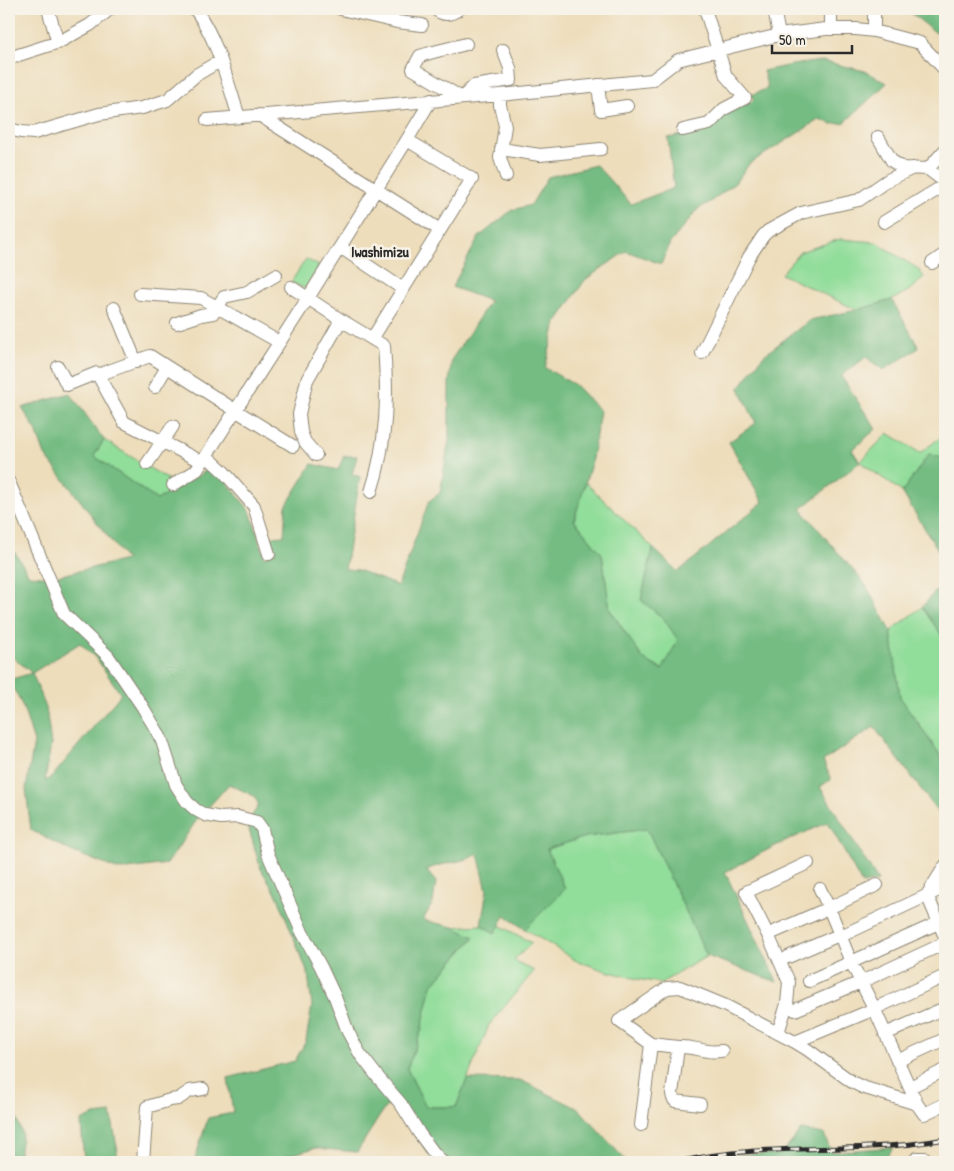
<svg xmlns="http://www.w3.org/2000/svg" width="954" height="1171" viewBox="0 0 954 1171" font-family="'Patrick Hand',sans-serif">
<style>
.green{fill:#91dd9a;stroke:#5e8462}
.forest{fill:#74bc82;stroke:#507456;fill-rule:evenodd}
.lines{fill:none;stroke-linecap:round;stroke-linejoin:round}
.minor-casing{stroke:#8c8473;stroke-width:14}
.minor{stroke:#fff;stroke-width:12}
.rail-casing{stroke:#2b2b2b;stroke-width:5}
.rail{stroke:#f7f3e8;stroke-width:3;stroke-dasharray:9;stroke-linecap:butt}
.labels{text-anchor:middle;stroke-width:5;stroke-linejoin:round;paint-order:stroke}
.neighbourhood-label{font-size:15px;font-weight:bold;fill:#2b2b2b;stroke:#f7f3e8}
</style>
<rect width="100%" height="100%" fill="#f7f3e8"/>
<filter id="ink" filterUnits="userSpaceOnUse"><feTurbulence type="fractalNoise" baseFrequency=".02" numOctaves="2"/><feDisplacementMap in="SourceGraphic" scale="10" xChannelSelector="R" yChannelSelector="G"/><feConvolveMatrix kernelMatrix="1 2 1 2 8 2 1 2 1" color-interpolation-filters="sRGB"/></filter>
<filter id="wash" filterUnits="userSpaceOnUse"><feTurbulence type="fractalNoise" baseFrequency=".0096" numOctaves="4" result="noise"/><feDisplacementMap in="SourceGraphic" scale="20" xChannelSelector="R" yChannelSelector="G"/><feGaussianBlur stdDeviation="1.12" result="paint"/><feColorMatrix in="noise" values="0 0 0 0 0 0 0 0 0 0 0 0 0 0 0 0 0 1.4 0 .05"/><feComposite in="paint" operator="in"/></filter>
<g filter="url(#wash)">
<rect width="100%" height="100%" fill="#edddbb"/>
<path class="green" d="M840 239 876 242 918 269 924 277 913 288 892 300 857 310 781 274 800 252Z
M306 259 319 266 306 287 303 288 291 282Z
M888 433 920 453 945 434V459L929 454 902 492 860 462Z
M104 440 169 480 173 490 157 500 94 456Z
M585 482 653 548 641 600 664 619 679 640 663 670 643 659 610 610 602 554 574 520Z
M922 607 945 640V755L941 756 900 697 891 631Z
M647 829 707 956 661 983 637 979 606 971 575 960 525 929 565 889 547 849 585 837Z
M481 925 495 933 499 925 532 943 514 960 534 971 489 1025 456 1107H426L407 1069 421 1031 432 985 474 938 453 927Z"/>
<path class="forest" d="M906 9H945V40Z
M822 61 865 71 887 83 844 123 831 124 820 119 749 164 735 183 710 202 698 209 670 243 661 264 626 251 585 280 556 323 545 368 575 385 600 411 591 464 574 520 602 554 610 610 643 659 662 670 678 640 664 619 641 600 653 548 678 572 763 502 729 442 756 423 739 388 763 356 810 320 857 310 892 300 919 348 883 370 866 357 841 376 876 429 852 450 860 462 801 509 865 584 891 631 900 697 945 763V821L874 727 823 761 831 779 820 787 878 881 862 884 828 822 773 847 725 872 777 982 707 956 647 829 585 837 547 849 565 889 525 929 505 916 495 933 481 925 487 890 478 854C462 863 443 862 426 870L436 882 433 902 423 920 453 927 474 937 432 985 421 1031 407 1069 426 1107H456L467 1079 520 1080 579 1109 627 1162H434L399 1109 386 1106 357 1152 314 1148 283 1157 285 1162H194L208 1118 233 1113 228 1078 295 1061 306 1041 312 1005 308 974 277 895 261 869 247 823 259 805 254 796 229 784 196 821 167 864 119 870 71 851 31 830 26 789 34 742 24 710 18 696 9 683V680L32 673 9 654V543L29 575 53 577 126 560 45 455 36 430 22 408 70 393 104 440 94 456 157 500 211 468 227 482 250 511 265 557 276 552 271 537 284 536 286 506 312 464 338 470 344 456H357L352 474 360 477 345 569 358 570 398 586 429 501 440 493 449 440V383L452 359 490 301 452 287 479 237 512 210 531 205 548 177 596 165 631 204 674 188 668 138 683 135 754 100 751 95 768 88 763 71 792 65ZM80 643 96 658 121 694 52 777 45 781 51 744 46 708 32 673Z
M929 454 945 459V561L902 492Z
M945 581V640L922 607Z
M15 1113 22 1134 19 1157 9 1155V1115Z
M111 1113 117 1148V1162H84L81 1121 95 1115Z
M801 1130 824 1134 831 1152 894 1147 882 1162H698L750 1154H782Z"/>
</g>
<g filter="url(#ink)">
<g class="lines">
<g class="minor-casing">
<path id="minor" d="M48 9 58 43
M195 9C218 40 227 81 239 117
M341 9 397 22 422 25
M435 9C443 16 451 15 459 9
M774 9 779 35
M874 9V31
M831 29V9
M466 44C451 48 435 51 420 56L413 69 462 98 474 86 511 80 510 68 503 50
M9 58 59 42 90 25 110 9
M598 85 601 110 627 106
M500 95V105L505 126 500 158 506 176
M259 115 440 230
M207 120 500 95 652 80 678 60 779 35 826 29H856L874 31 920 43 945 70
M9 129 21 132 34 133 99 114 142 108 167 100 196 75 213 65 221 63
M683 130 709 124 724 109 745 98 726 76 705 9
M878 137 892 161 903 168 928 169 945 182
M501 149 540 155 601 149
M928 169 945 150
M884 222 945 185
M340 247 403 289
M932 263 945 254
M291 287 341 320 384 346C388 397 387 443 371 492
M140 294 201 298 279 342
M114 308 136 362
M177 323 201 315 213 313 224 297 247 292 276 275
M372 339 472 179 407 140
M702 353 749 257 763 236 768 231 801 213 859 200 888 180 913 168
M58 367 67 385 97 373 98 375
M155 387 167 367
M316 455 305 442 301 432 299 414 307 380 341 320
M205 457 211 460 224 472 254 506 269 554
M202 462 124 422 98 375 150 356 227 405 293 446
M147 464 173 426
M9 482 64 614 108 656 142 706 157 731 162 741 176 785 187 802 196 810 205 815 221 818 238 817 257 822 262 829 268 854 302 932 321 967 335 997 348 1032 360 1054 377 1076 401 1104 419 1133 434 1153 442 1162
M173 485 197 470 308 298 407 140 431 100
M945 866 927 895 945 937
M820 889 829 908 877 885
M774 932 829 908 851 962 874 1008 917 1104 924 1114 945 1104
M841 936 945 887
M788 957 839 935
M809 981 945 920
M795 1010 861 982 945 943
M778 1033 787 1004 789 982 768 935 746 892 808 863
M885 1034 945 1008
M795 1042 865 1013 945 976
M651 1044 678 1047 672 1094 673 1098 675 1101 700 1104
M678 1047C691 1046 697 1050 708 1051 713 1052 717 1051 722 1051
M897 1061 945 1039
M910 1087 945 1070
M641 1125 651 1044 619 1021 667 988 680 987 726 1006 795 1042 808 1050 852 1082 862 1087 917 1104
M143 1162 147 1107 170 1100 178 1099 190 1091 203 1089
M913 1162 917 1158H925L927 1162"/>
</g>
<use href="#minor" class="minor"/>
<g class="rail-casing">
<path id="rail" d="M683 1161C745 1147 807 1150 869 1147 895 1146 920 1144 945 1139"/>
</g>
<use href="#rail" class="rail"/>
</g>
</g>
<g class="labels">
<g class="neighbourhood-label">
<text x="380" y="257">Iwashimizu</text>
</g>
</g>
<rect width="954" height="1171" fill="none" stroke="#f7f3e8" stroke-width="30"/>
<path d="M772 45v8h80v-8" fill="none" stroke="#2b2b2b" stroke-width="2.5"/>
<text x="779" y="45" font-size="15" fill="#2b2b2b" stroke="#f7f3e8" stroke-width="4" paint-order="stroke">50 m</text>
</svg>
